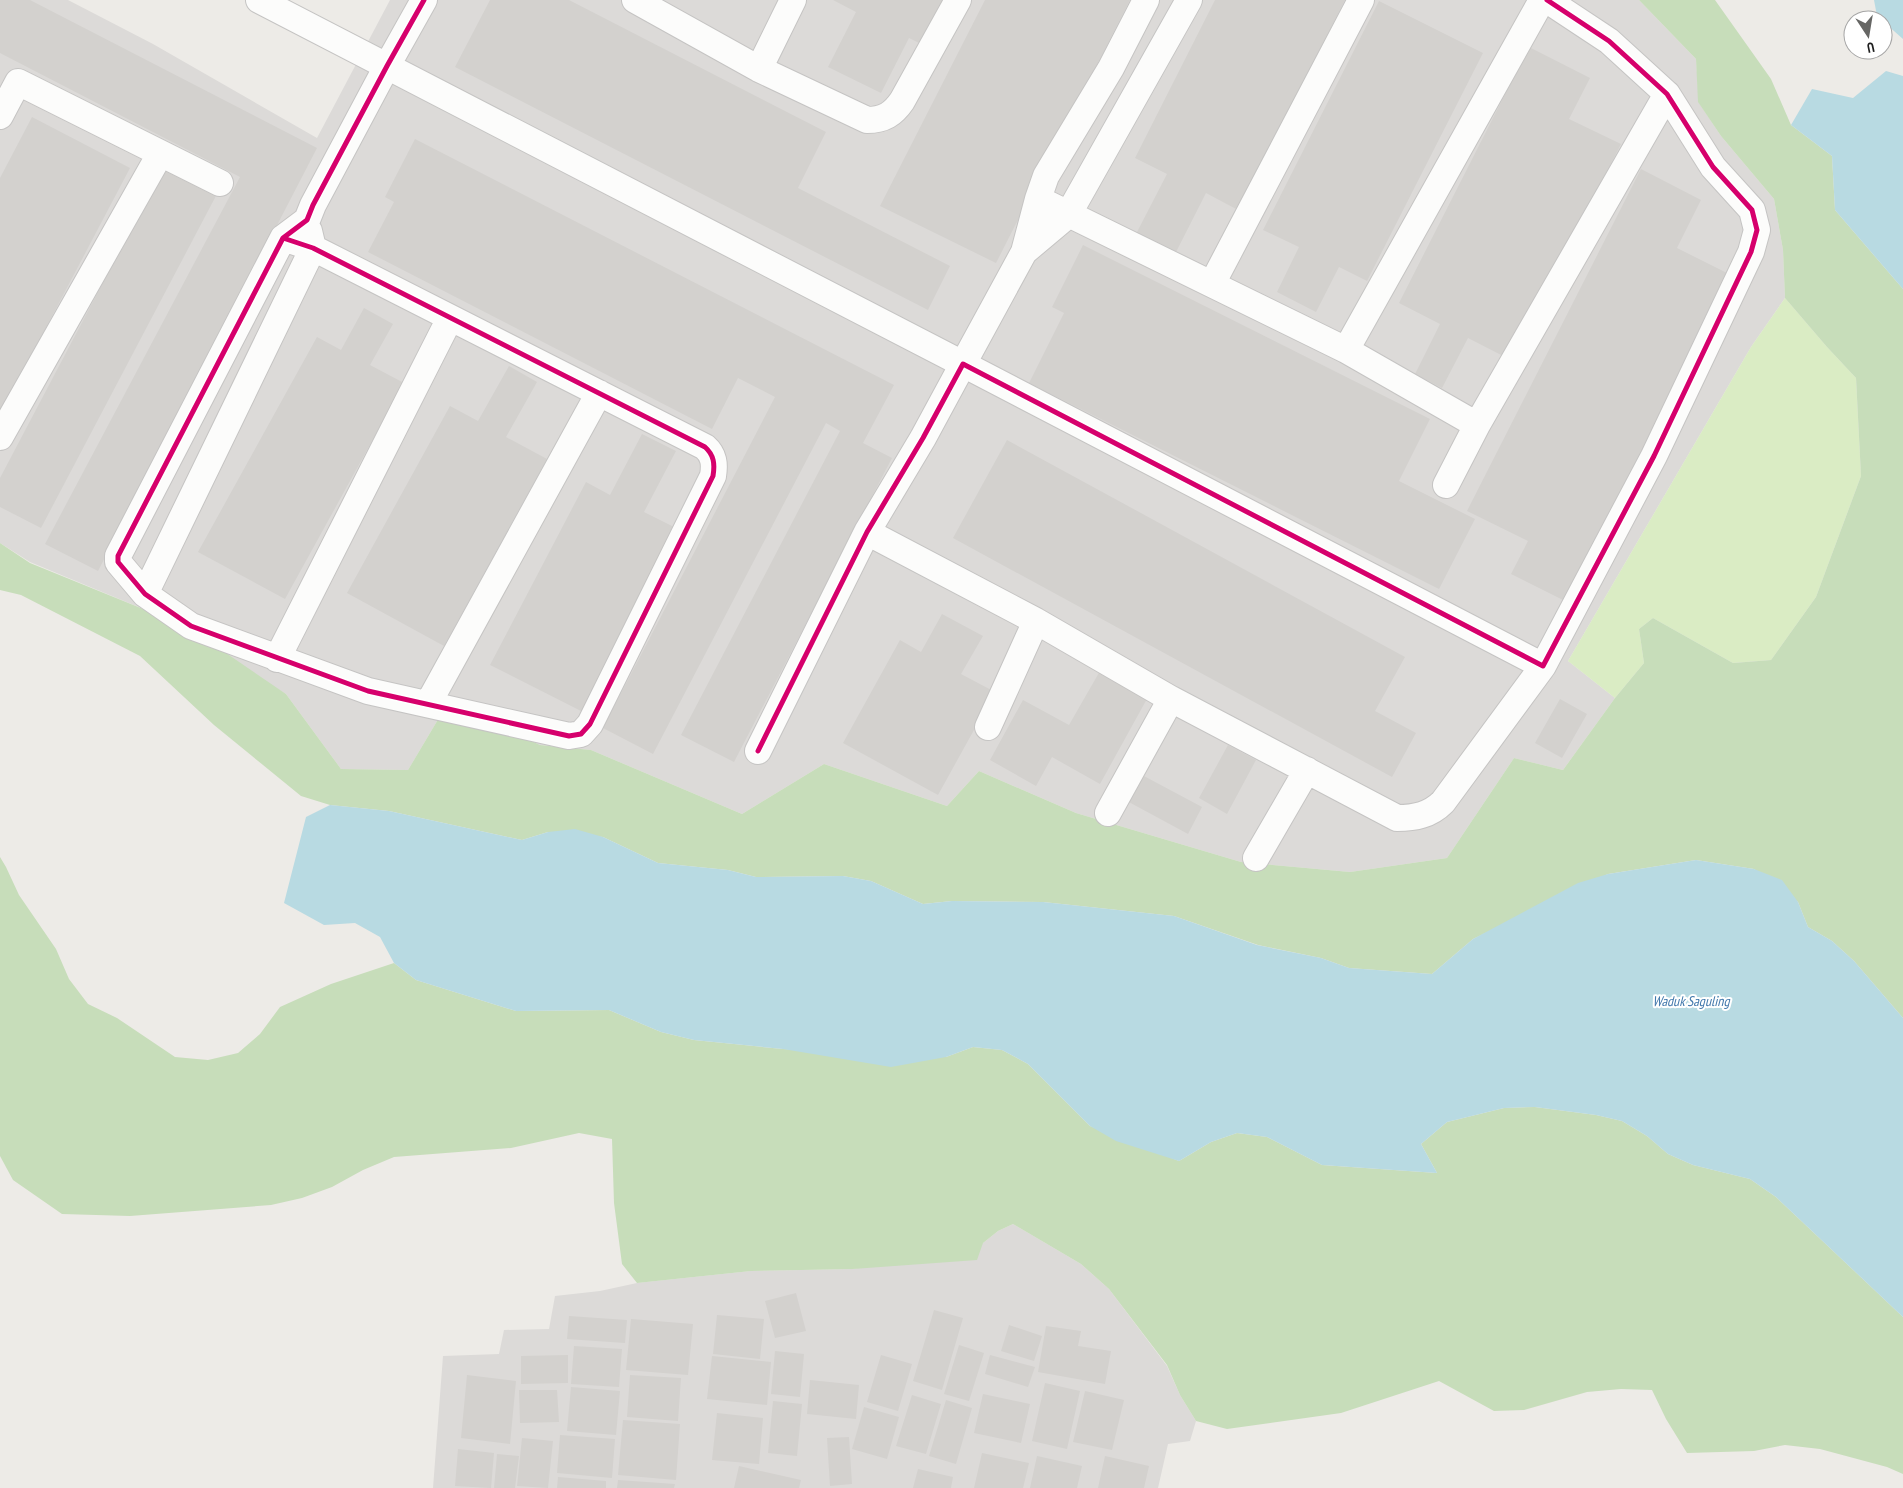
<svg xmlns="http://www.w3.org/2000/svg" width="1903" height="1488" viewBox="0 0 1903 1488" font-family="'PT Sans Narrow',sans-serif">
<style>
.residential{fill:#dcdad8}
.grass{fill:#daecc4}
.forest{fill:#c7ddba}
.water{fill:#b8dae2}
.building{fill:#d3d1ce}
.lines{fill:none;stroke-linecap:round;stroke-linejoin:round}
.minor-casing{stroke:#c5c4c3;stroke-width:28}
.minor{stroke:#fcfcfb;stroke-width:26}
.cycleway-casing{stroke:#fff;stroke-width:8}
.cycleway{stroke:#d6006c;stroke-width:5}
.labels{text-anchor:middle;stroke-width:4;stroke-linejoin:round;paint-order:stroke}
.water-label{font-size:14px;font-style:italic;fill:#4278ac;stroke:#fff}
</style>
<rect width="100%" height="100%" fill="#edebe7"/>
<path class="residential" d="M0 0H68L153 44 317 138 390 0H1639L1696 59 1699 103 1721 136 1774 199 1783 250 1785 298 1751 347 1568 661 1615 698 1563 770 1514 758 1447 858 1350 872 1241 862 1076 813 979 771 947 806 824 764 742 814 591 750 540 745 449 701 408 770 341 769 286 694 153 613 30 562 0 543Z
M1013 1224 1081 1264 1109 1289 1167 1366 1180 1395 1196 1421 1190 1441 1168 1444 1158 1488H433L443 1356 499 1354 504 1330 549 1329 555 1296 600 1291 637 1283 751 1271 853 1269 983 1243 998 1231Z"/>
<path class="grass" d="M1785 298 1827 347 1856 378 1861 476 1816 597 1771 660 1733 663 1653 618 1639 629 1644 663 1615 698 1568 661 1751 347Z"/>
<path class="forest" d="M1639 0H1715L1771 79 1791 125 1832 156 1835 210 1903 289V1018L1854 961 1832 941 1808 927 1798 902 1754 869 1696 860 1608 874 1473 939 1432 974 1349 968 1321 958 1258 945 1174 916 1043 902 952 901 923 904 871 881 843 876 756 877 728 870 658 863 603 837 548 832 522 840 389 811 330 805 301 796 214 725 140 656 21 595 0 590V543L30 563 153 613 223 651 286 694 341 769 408 770 449 701 540 745 591 750 742 814 824 764 947 806 979 771 1076 813 1241 862 1350 872 1447 858 1514 758 1563 770 1615 698 1644 663 1639 629 1653 618 1733 663 1771 660 1816 597 1861 476 1856 378 1827 347 1785 298 1783 250 1774 199 1721 136 1698 102 1696 59Z
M0 857 6 867 19 895 56 949 69 979 88 1004 117 1018 175 1057 208 1060 238 1053 260 1034 280 1007 331 984 394 963 416 980 516 1011 609 1010 661 1032 694 1040 783 1049 946 1057 973 1047 1002 1050 1028 1064 1090 1126 1179 1161 1211 1142 1237 1133 1267 1137 1322 1165 1437 1173 1421 1144 1447 1122 1504 1108 1535 1107 1596 1115 1622 1121 1647 1136 1668 1154 1693 1165 1750 1179 1776 1197 1903 1317V1474L1887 1467 1820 1449 1785 1445 1754 1451 1687 1453 1666 1419 1652 1390 1621 1389 1587 1392 1524 1410 1494 1411 1439 1381 1341 1413 1227 1429 1196 1421 1180 1395 1167 1365 1109 1289 1081 1264 1013 1224 998 1231 983 1243 977 1260 853 1269 751 1271 637 1283 622 1264 614 1203 612 1139 579 1133 511 1148 394 1157 363 1170 332 1187 302 1198 271 1205 130 1216 62 1214 13 1180 0 1156Z"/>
<path class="water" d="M1874 0H1903V39L1877 16Z
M1886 71 1903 76V289L1835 210 1832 156 1791 125 1812 89 1853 98Z
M330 805 389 811 522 840 548 832 575 829 603 837 658 863 728 870 756 877 843 876 871 881 923 904 952 901 1043 902 1174 916 1257 945 1321 958 1349 968 1432 974 1473 939 1578 883 1608 874 1696 860 1754 869 1782 880 1798 902 1808 927 1832 941 1854 961 1903 1018V1317L1776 1197 1750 1179 1693 1165 1668 1154 1647 1136 1622 1121 1596 1115 1535 1107 1504 1108 1447 1122 1421 1144 1437 1173 1322 1165 1267 1137 1237 1133 1211 1142 1179 1161 1116 1141 1090 1126 1028 1064 1002 1050 973 1047 946 1057 891 1067 783 1049 694 1040 661 1032 609 1010 516 1011 416 980 394 963 380 937 355 923 324 925 284 903 306 817Z"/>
<path class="building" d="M0 0H30L317 148 98 571 45 544 240 177 0 53Z
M490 0H569L826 132 798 188 950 266 928 310 455 67Z
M833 0H953L929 48 909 38 881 93 828 67 856 12Z
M985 0H1130L996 263 880 206Z
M1215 0H1345L1238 210 1206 193 1175 254 1136 234 1167 174 1135 158Z
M1379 1 1483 53 1367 281 1339 267 1316 312 1277 292 1299 247 1263 230Z
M1529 47 1590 78 1569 119 1621 144 1511 360 1468 338 1442 388 1415 374 1440 324 1399 303Z
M32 117 130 168 0 415V178Z
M415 139 894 385 863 443 892 458 734 762 681 735 840 431 826 423 653 754 603 728 775 397 738 378 712 429 368 252 394 202 385 197Z
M165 165 218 192 41 528 0 507V478Z
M1641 169 1701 200 1677 248 1733 276 1567 602 1511 574 1528 541 1467 511Z
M1083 245 1430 419 1399 481 1475 519 1439 589 1029 383 1064 313 1052 307Z
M364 308 393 324 370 365 404 383 285 599 198 552 317 337 341 350Z
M509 366 537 382 506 437 547 459 444 646 347 593 450 406 478 421Z
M642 434 676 451 644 512 678 529 583 712 490 665 586 482 610 495Z
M1007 440 1405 657 1375 711 1416 733 1392 777 953 538Z
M942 614 983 636 961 674 995 692 938 795 843 743 900 640 921 652Z
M1100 671 1148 697 1100 784 1052 757 1036 786 990 760 1023 700 1069 725Z
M1560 699 1587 714 1562 758 1535 743Z
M1228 745 1256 760 1227 814 1199 798Z
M1142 775 1202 807 1188 834 1127 801Z
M796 1293 806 1331 775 1338 765 1301Z
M934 1310 963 1318 942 1390 913 1381Z
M717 1315 764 1319 760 1359 713 1354Z
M569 1316 627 1320 625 1343 567 1339Z
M631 1319 693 1324 688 1375 626 1370Z
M1009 1325 1042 1336 1034 1361 1001 1351Z
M1046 1326 1081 1331 1078 1346 1111 1351 1105 1384 1038 1372Z
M959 1345 984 1353 969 1401 944 1394Z
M574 1346 622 1349 619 1387 571 1384Z
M775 1351 804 1354 800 1397 771 1394Z
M568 1355V1383L521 1384V1356Z
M881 1355 912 1364 898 1411 867 1402Z
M990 1355 1035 1367 1028 1387 985 1374Z
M712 1356 771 1362 767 1405 707 1399Z
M467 1375 516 1381 510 1444 461 1438Z
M630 1375 681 1378 678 1421 627 1417Z
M810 1380 859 1385 856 1419 807 1414Z
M1045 1383 1080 1391 1067 1449 1032 1441Z
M571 1387 620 1391 616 1435 567 1431Z
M519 1390H557L559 1422 520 1423Z
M1085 1391 1124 1400 1112 1450 1073 1442Z
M983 1394 1030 1404 1021 1443 974 1433Z
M912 1395 941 1404 926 1454 896 1446Z
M946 1400 972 1408 956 1464 929 1456Z
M773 1401 802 1404 797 1456 768 1453Z
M864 1407 899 1417 887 1459 852 1449Z
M717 1413 763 1418 759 1464 712 1460Z
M623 1420 680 1424 676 1480 618 1475Z
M560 1435 615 1439 612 1478 557 1473Z
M849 1437 852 1484 830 1486 827 1438Z
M522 1438 553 1441 548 1488 517 1486Z
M458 1449 494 1453 491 1488 455 1486Z
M982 1453 1029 1463 1023 1488H974Z
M497 1454 519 1456 515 1488H494Z
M1037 1456 1082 1466 1077 1488H1030Z
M1105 1456 1149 1466 1144 1488H1098Z
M739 1466 801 1480 799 1488H734Z
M918 1469 953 1477 951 1488H913Z
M558 1477 606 1481V1488H557Z
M618 1480 675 1484 674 1488H617Z"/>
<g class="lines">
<g class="minor-casing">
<path id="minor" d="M259 0 963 364 1024 252 1038 199 1046 176 1111 68 1146 0
M635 0 759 69 867 120C884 120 893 114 902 101L958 0
M759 69 793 0
M0 116 18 82 220 183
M1038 199 1346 350 1477 425 1667 94
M283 238 313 248 705 447C714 455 715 464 713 476L590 724 581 734 569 736 368 691 191 626 145 594 118 562V556L283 238 307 220 313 205 387 66 424 0
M1024 252 1068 215 1189 0
M1212 284 1361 0
M1346 350 1542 0
M0 437 160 154
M1446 485 1477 425
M867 532 1036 621 1171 699 1397 818C1415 818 1430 815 1443 802L1543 666
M145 594 313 248 309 231
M277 659 450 318
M428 704 599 393
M988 727 1036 621
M758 751 867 532 923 438 963 364 1543 666 1654 456 1751 252 1757 230 1752 210 1713 167 1667 94 1609 41 1547 0
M1108 813 1171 699
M1256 858 1307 770"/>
</g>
<use href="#minor" class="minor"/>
<g class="cycleway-casing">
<path id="cycleway" d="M283 238 313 248 705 447C714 455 715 464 713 476L590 724 581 734 569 736 368 691 191 626 145 594 118 562V556L283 238 307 220 313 205 387 66 424 0
M758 751 867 532 923 438 963 364 1543 666 1654 456 1751 252 1757 230 1752 210 1713 167 1667 94 1609 41 1547 0"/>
</g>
<use href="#cycleway" class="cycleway"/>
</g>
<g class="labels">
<g class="water-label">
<text x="1691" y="1006">Waduk Saguling</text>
</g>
</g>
<g transform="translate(1868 35) rotate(168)"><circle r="24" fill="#ffffff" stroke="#a5a5a5"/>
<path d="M0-4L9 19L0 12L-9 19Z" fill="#666664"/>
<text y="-8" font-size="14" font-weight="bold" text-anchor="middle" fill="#1e1e1e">U</text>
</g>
</svg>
